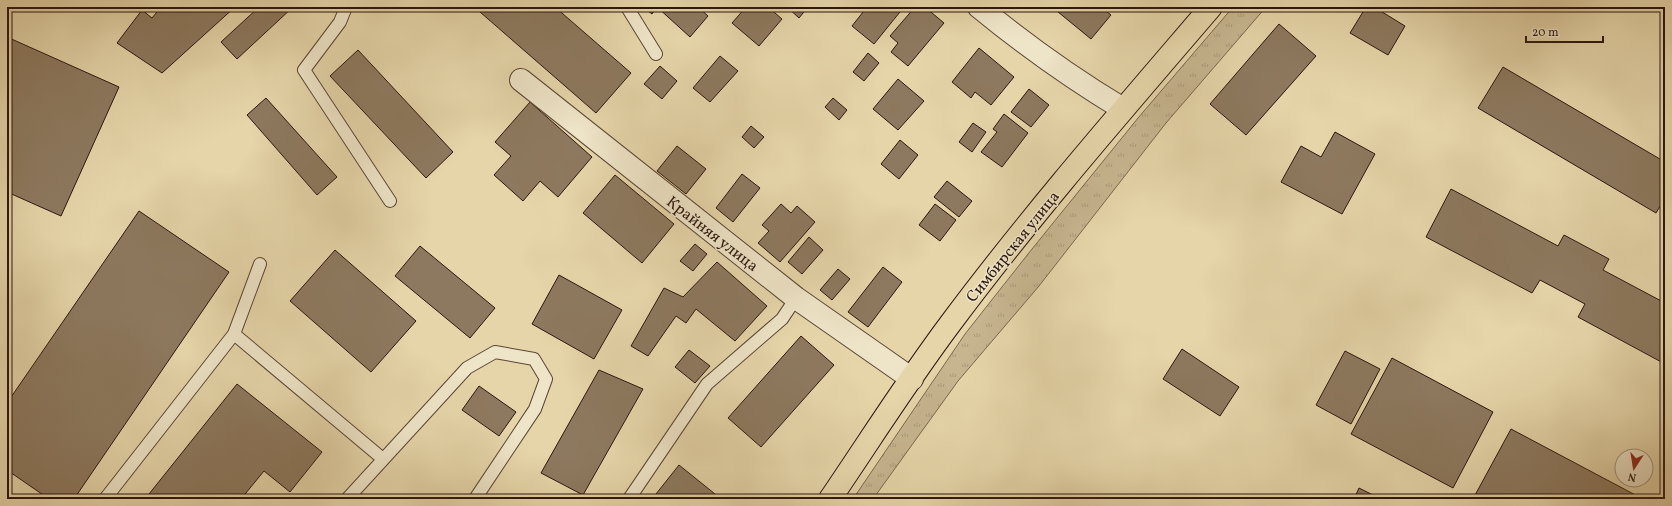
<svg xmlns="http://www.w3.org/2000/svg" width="1672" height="506" viewBox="0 0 1672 506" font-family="Vollkorn,serif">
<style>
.grass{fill:url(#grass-tufts);stroke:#7a664e}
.building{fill:#8d795f;stroke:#2d160e}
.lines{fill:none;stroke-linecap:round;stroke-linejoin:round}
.lane-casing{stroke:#5b4635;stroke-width:14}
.street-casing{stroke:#5b4635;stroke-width:24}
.primary-casing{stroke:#2d160e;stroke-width:24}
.lane{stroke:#eee4c7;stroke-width:12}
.street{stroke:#eee4c7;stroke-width:22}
.primary{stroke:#e5d5a9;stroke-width:22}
.labels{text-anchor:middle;stroke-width:3;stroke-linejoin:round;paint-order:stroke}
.street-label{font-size:16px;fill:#2d160e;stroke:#eee4c7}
</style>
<defs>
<pattern id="grass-tufts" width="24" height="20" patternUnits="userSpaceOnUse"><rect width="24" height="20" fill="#c6b58f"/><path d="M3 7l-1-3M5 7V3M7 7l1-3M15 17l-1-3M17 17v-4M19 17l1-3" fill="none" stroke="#aa9b7a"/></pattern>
</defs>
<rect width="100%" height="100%" fill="#e5d5a9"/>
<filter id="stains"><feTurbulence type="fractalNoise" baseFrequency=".005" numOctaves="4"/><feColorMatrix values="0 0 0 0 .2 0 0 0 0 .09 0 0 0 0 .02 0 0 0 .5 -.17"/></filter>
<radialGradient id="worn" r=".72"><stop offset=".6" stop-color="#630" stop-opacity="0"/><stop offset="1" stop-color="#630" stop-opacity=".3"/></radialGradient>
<path class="grass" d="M1233 7H1266L1166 123 1039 286 958 381 873 499H853L965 334 1028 254 1138 118Z"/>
<path class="building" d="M161 7H235L162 73 117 43 142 10 152 18Z
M259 7H293L237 59 221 42Z
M485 7H555L631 73 596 113 480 12Z
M643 7H657L652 14Z
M657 7H698L708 16 690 37Z
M746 7H768L782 19 759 46 732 23Z
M787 7H808L799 18Z
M867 7H904L874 44 852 26Z
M915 7H925L944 23 908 66 891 52 898 43 890 36Z
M1052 7H1101L1111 15 1091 39Z
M1366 7H1374L1405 26 1388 55 1350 33Z
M1279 24 1316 56 1246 135 1210 104Z
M7 37 119 87 61 216 7 192Z
M979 48 1014 77 991 105 975 92 971 98 952 82Z
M358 50 453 152 426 178 330 76Z
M868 53 879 63 864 81 853 72Z
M720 56 738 71 710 102 693 88Z
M660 66 677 81 662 99 644 84Z
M1503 67 1665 162V198L1656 213 1478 108Z
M898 79 924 101 898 130 873 109Z
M1029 89 1049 105 1031 127 1011 112Z
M266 98 337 177 317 195 247 115Z
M833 98 847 110 839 120 825 107Z
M530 102 592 157 558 197 540 181 523 201 494 175 511 156 495 142Z
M1004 114 1028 133 1002 167 981 152 997 132 993 129Z
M973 123 986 132 972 152 959 142Z
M751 126 764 137 754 148 742 137Z
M1335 132 1375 154 1342 214 1281 182 1301 146 1321 157Z
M900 140 918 155 899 179 881 164Z
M677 146 706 169 686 194 657 171Z
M742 174 760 188 733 222 716 208Z
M615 175 674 224 642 263 583 213Z
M947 181 972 201 959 217 934 197Z
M1451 189 1558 246 1564 235 1609 259 1603 270 1665 303V364L1578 317 1585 304 1540 280 1532 293 1426 237Z
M781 204 791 213 797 206 815 222 780 262 758 243 769 231 762 225Z
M935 204 956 220 940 241 919 225Z
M139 211 229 272 74 499H49L7 470V403Z
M809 237 823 250 802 274 788 262Z
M695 244 707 254 693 271 680 261Z
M420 246 495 308 470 338 395 276Z
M335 250 416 321 371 372 290 301Z
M717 262 767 306 735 341 696 309 686 323 676 316 648 356 631 346 664 288 683 297Z
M883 267 902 282 868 327 848 312Z
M838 269 850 279 832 300 820 290Z
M559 275 622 310 594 359 532 324Z
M801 336 834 365 761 447 728 418Z
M1182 349 1239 387 1220 416 1163 379Z
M689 350 710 366 695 383 675 367Z
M1345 351 1380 369 1351 424 1316 405Z
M1392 358 1493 412 1453 488 1351 434Z
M599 370 643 389 583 495 541 473Z
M237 384 322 452 290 492 264 471 241 499H145Z
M479 386 516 412 499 436 462 410Z
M1511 429 1643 499H1479L1474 497Z
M679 465 720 498 719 499H652Z
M1359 488 1381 499H1354Z"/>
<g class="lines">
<g class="lane-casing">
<path id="lane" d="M346 7 340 22 304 70 390 201
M627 7 656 54
M234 334 260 264
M105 499 234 334 383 459
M347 499 467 368 495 352 534 359 546 379 535 409 475 499
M629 499 707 384 782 319 796 298"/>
</g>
<g class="street-casing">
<path id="street" d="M979 7C1024 44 1073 79 1123 109
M521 80 796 298 912 379"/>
</g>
<g class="primary-casing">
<path id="primary" d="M830 499C870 440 908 380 950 324 1032 214 1122 111 1211 7"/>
</g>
<use href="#lane" class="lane"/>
<use href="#street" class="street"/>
<use href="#primary" class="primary"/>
</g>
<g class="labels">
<g class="street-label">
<text transform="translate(713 233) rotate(38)" y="6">Крайняя улица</text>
<text transform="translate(1012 246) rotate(-51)" y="6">Симбирская улица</text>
</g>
</g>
<rect width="1672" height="506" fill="none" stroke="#e5d5a9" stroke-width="24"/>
<rect x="8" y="8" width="1656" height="490" fill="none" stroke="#2d160e" stroke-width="2"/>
<rect x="12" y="12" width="1648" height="482" fill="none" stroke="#2d160e"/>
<g transform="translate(1634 468) rotate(192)"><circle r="19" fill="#eee4c7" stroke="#a1927d"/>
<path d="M0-3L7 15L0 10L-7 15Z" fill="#8f2418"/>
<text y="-6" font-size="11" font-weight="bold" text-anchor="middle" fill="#2d160e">N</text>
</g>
<path d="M1526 36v6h77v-6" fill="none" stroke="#2d160e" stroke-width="2"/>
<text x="1532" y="36" font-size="12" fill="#2d160e" stroke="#eee4c7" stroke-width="3" paint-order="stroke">20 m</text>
<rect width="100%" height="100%" filter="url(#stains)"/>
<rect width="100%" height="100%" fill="url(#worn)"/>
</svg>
